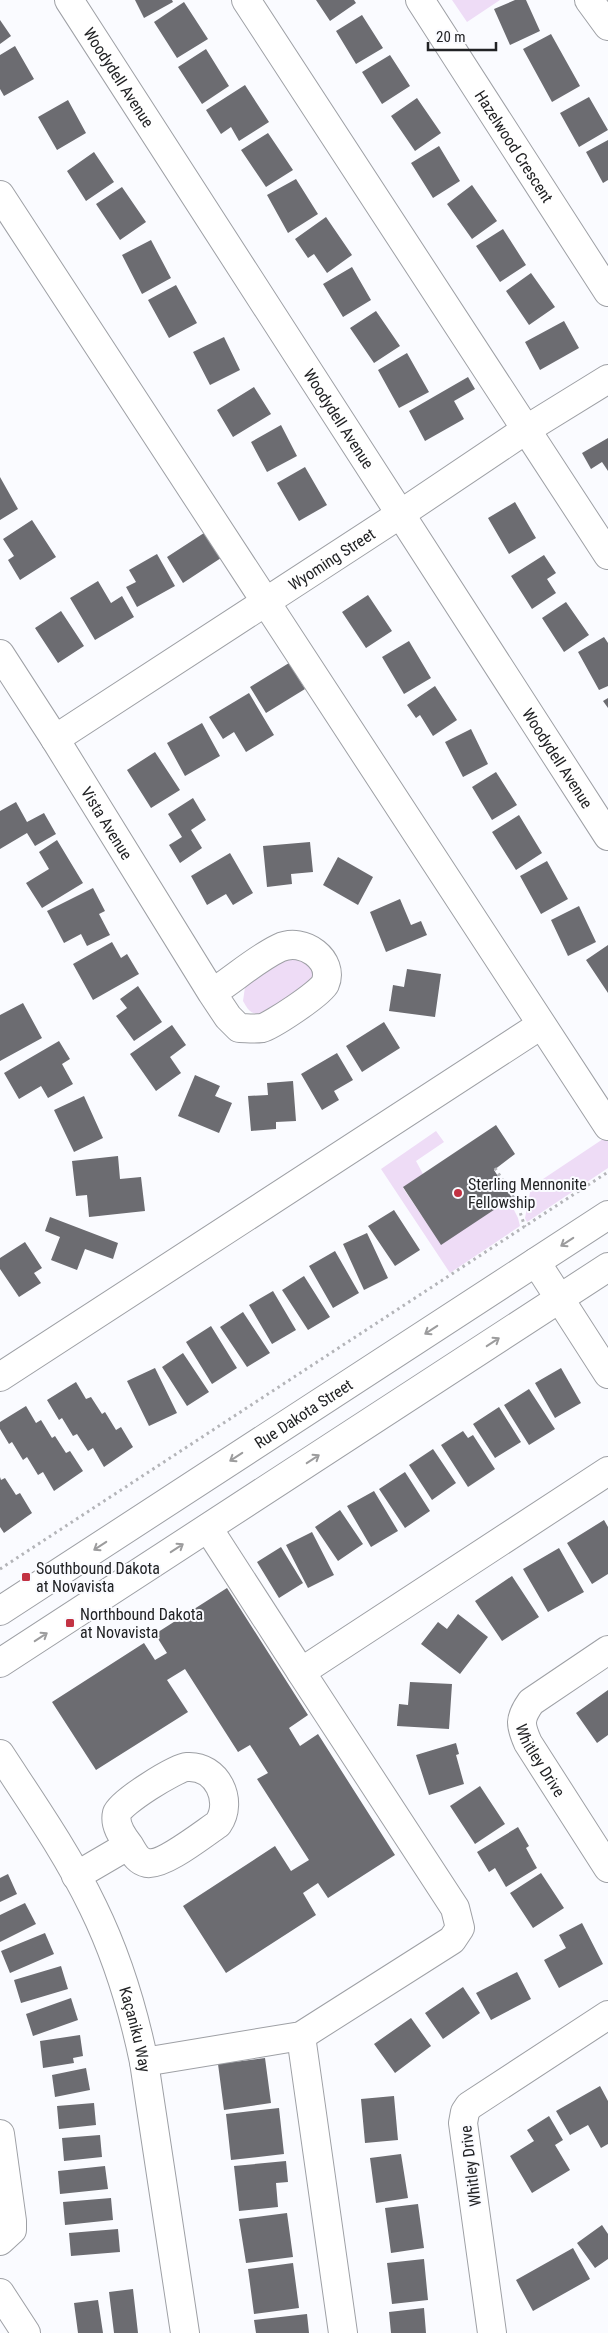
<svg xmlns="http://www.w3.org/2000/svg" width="608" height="2333" viewBox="0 0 608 2333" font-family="'Roboto Condensed',sans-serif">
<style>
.green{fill:#eedcf6}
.building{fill:#6c6c71}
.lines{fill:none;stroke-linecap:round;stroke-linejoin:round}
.minor-casing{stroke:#9ea0a5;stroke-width:30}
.major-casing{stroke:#9ea0a5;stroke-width:30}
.path{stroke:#b3b4b8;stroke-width:3;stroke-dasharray:2.5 4;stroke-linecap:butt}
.minor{stroke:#fff;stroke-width:28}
.major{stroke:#fff;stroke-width:28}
.oneway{stroke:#9c9c9d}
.poi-dot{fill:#c23243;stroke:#fafbff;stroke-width:2}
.labels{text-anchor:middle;stroke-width:4;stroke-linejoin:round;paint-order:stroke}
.street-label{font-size:16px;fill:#222325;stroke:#fafbff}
.poi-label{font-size:16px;fill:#222325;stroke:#fafbff;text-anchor:start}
</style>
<rect width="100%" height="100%" fill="#fafbff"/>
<path class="green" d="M452 0H500L467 22Z
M290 955 311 960 315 979C303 987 270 1016 257 1014 249 1013 246 1006 243 1001L245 987Z
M436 1131 444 1142 416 1161 423 1174 403 1188 441 1244 509 1200 518 1218 520 1226 450 1273 381 1169Z
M606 1137 608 1141V1168L527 1222 525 1218 531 1187Z"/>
<path class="building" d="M135 0H172L173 2 144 18Z
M316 0H354L356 3 330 21Z
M515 0H526L540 31 510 45 494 9Z
M184 2 208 39 177 58 154 22Z
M362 15 383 48 356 64 336 31Z
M0 20 11 36 0 44Z
M551 34 580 86 552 102 523 49Z
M15 46 34 79 4 96 0 89V55Z
M206 49 229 86 202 104 178 67Z
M390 55 410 86 382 104 362 72Z
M245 85 269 122 239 141 231 127 221 134 206 110Z
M589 97 608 130 579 147 560 113Z
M417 98 441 133 415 151 391 116Z
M68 100 86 133 57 150 38 117Z
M268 133 293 170 266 187 241 150Z
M608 140V180L603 183 586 152Z
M439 146 460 181 433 198 411 163Z
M94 152 114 182 86 201 67 171Z
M296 179 318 214 288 233 267 195Z
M472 185 497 221 472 239 447 204Z
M122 187 146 222 120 240 96 204Z
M326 217 352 255 327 273 314 254 308 258 295 239Z
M503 229 526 265 500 282 476 246Z
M151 240 171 278 142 294 122 255Z
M352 267 371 300 343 317 323 284Z
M531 273 555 307 529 325 506 291Z
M176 285 197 323 169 338 148 300Z
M376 311 400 346 374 363 350 328Z
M564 321 579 348 540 370 525 342Z
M224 337 240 370 210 385 193 352Z
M407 353 429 392 399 408 378 370Z
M468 377 475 389 454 401 464 419 425 441 409 411Z
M254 387 271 414 233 437 217 410Z
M281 425 297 456 267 472 251 442Z
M608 438V471L602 462 591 469 582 453Z
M305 467 327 505 299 521 277 483Z
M0 477 18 509 0 520Z
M515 502 536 538 509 554 488 518Z
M32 520 56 557 20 580 8 560 14 556 3 539Z
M204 533 221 558 183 583 167 557Z
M157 554 175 586 137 607 126 587 136 582 129 570Z
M544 555 556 573 547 579 556 593 532 609 511 576Z
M98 581 111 603 122 596 134 617 95 640 70 598Z
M368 595 392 631 366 648 342 612Z
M566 602 589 635 564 652 542 618Z
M61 611 84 646 58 663 35 628Z
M604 637 608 643V686L599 690 578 652Z
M409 641 431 678 404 694 382 657Z
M289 663 305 689 266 713 250 687Z
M435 686 457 720 433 736 420 715 416 718 407 705Z
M249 693 274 735 246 752 234 732 223 739 209 717Z
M608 698V708L603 701Z
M202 723 220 756 185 776 167 743Z
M471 729 488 764 463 777 445 742Z
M155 752 180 790 151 808 127 770Z
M496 772 517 805 492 820 472 787Z
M193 798 206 820 191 830 202 848 180 863 169 845 182 837 168 814Z
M16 802 27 822 44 813 56 834 35 846 27 833 0 849V811Z
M519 815 542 853 516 870 492 832Z
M57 840 83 883 42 908 26 883 49 869 39 852Z
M310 842 313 872 291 874 292 884 267 887 263 846Z
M230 853 253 893 233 905 226 894 207 905 191 876Z
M338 857 373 877 358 905 323 885Z
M547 861 568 899 541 914 520 876Z
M93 888 105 911 99 914 110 935 87 946 81 934 64 943 47 911Z
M400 899 411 925 421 921 427 935 386 952 370 912Z
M579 906 596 942 568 956 551 920Z
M112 942 121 958 127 954 139 974 93 1000 73 964Z
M608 945V993L586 960Z
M407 969 441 974 435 1017 389 1011 393 985 404 987Z
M138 986 162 1022 134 1041 116 1016 127 1008 120 999Z
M23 1003 42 1038 0 1061V1015Z
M384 1022 400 1048 362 1072 346 1046Z
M172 1025 186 1045 170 1057 181 1073 156 1091 130 1054Z
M59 1041 70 1059 62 1064 73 1084 48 1098 41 1086 19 1099 4 1073Z
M337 1053 353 1080 334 1091 339 1100 322 1110 301 1074Z
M195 1075 220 1086 215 1096 232 1103 219 1133 178 1116Z
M293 1081 296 1121 276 1122V1129L251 1131 248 1096 268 1095 267 1083Z
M84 1096 103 1138 74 1152 54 1110Z
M496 1125 515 1154 494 1170 512 1198 441 1245 403 1187Z
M118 1156 120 1179 141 1177 145 1211 89 1217 87 1195 76 1196 72 1161Z
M394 1210 420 1250 395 1266 368 1226Z
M50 1217 118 1243 113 1259 85 1249 77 1270 51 1260 60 1237 45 1231Z
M367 1233 388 1278 364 1290 343 1244Z
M25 1242 42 1268 34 1273 41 1283 19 1297 0 1269V1258Z
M335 1251 359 1293 333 1308 309 1266Z
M304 1276 330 1317 308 1330 282 1290Z
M273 1291 296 1330 272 1344 249 1305Z
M243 1312 270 1353 247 1367 220 1327Z
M211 1326 237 1368 212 1384 186 1342Z
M183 1353 209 1392 187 1406 162 1367Z
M155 1368 177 1413 149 1426 127 1381Z
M561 1368 581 1403 555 1418 535 1383Z
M76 1382 86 1399 91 1397 102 1414 105 1412 116 1430 121 1427 133 1447 104 1467 93 1448 88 1451 77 1434 73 1436 62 1418 59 1420 47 1400Z
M529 1389 555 1429 529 1445 504 1405Z
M26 1406 36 1423 41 1420 52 1438 55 1436 66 1453 70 1451 83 1471 54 1491 43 1472 38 1475 27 1457 23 1460 12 1442 9 1444 0 1429V1422Z
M499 1407 521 1442 495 1458 473 1424Z
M463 1431 468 1438 473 1435 495 1469 468 1487 441 1445Z
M433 1449 456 1483 432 1500 409 1465Z
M405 1472 430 1511 405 1528 379 1489Z
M0 1477 1 1480 5 1478 16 1495 20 1493 32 1513 4 1533 0 1527Z
M374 1491 398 1531 371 1547 347 1506Z
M340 1510 363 1544 338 1561 315 1527Z
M604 1520 608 1527V1574L592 1584 567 1543Z
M312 1532 334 1575 308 1588 286 1545Z
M281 1547 303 1583 279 1598 257 1562Z
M559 1548 584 1592 548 1612 523 1569Z
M512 1576 539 1617 502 1641 475 1601Z
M227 1588 308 1715 289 1728 300 1746 318 1734 395 1855 328 1898 318 1883 303 1893 316 1915 226 1973 183 1906 275 1846 291 1871 309 1860 257 1779 268 1773 250 1745 238 1752 185 1669 167 1680 188 1712 96 1770 52 1702 144 1643 155 1660 167 1653 155 1634Z
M458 1614 488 1637 460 1674 421 1644 438 1622 447 1629Z
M410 1682 452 1684 449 1729 397 1726 399 1704 408 1705Z
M608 1690V1735L597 1743 576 1713Z
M456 1743 459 1754 456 1755 464 1784 429 1795 416 1755Z
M480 1786 505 1824 475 1844 450 1806Z
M518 1827 529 1846 526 1848 537 1868 506 1887 495 1868 489 1872 477 1852Z
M541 1873 564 1908 533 1928 510 1893Z
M8 1874 17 1894 0 1902V1878Z
M25 1903 36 1924 0 1942V1915Z
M582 1923 603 1964 559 1988 544 1960 566 1948 559 1935Z
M45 1933 54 1954 10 1973 1 1951Z
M61 1966 68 1989 21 2003 14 1980Z
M517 1972 531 1999 491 2020 476 1993Z
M463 1987 480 2013 443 2039 425 2013Z
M71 1998 78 2020 33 2036 26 2014Z
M411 2018 431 2046 395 2073 374 2044Z
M80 2035 83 2056 73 2058 74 2063 43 2068 40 2041Z
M265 2058 271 2103 224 2110 218 2064Z
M86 2068 90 2090 55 2097 52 2075Z
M600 2086 608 2101V2144L601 2148 588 2125 570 2135 556 2111Z
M394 2096 398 2140 365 2143 361 2099Z
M94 2103 96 2125 59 2129 57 2106Z
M279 2108 284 2154 231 2160 226 2114Z
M549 2116 563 2140 555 2145 570 2170 532 2193 510 2156 534 2141 527 2130Z
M100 2135 102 2157 64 2161 62 2138Z
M401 2154 408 2198 376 2203 370 2158Z
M286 2161 288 2182 276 2183 278 2207 239 2211 234 2166Z
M105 2166 108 2189 60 2194 58 2171Z
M111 2198 113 2220 65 2225 63 2202Z
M418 2204 424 2248 391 2253 385 2208Z
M287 2213 293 2257 246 2263 239 2219Z
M602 2225 608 2234V2259L595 2268 577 2243Z
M118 2229 120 2252 71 2256 69 2233Z
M573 2248 590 2279 533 2311 516 2280Z
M424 2259 428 2300 392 2304 387 2263Z
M293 2263 299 2308 254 2314 248 2269Z
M133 2289 138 2333H114L109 2292Z
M98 2300 103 2333H78L74 2303Z
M424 2308 426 2333H391L389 2312Z
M307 2314 309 2333H256L254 2320Z"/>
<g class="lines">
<g class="minor-casing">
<g id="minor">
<path id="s1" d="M69 0 608 836"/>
<path d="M246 0 608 555"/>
<path id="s2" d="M420 0 608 292"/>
<path d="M589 0 608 26"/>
<path d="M0 195 608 1126"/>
<path id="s3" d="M0 654 55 739 212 993 228 1017 239 1028C246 1028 254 1029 262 1028 271 1026 321 993 325 984 335 961 304 936 279 948 256 959 234 979 212 993"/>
<path id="s4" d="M55 739 399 515 527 429 608 379"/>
<path d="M536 1262 608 1374"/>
<path d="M0 1377 541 1025"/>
<path d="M208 1528 301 1672"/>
<path id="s5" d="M608 1650 531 1702C519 1719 520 1725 528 1743L608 1868"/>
<path id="s6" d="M0 1754C32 1803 67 1853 93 1907 117 1956 133 2009 144 2062L185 2333"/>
<path d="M76 1876 129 1845C134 1853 137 1861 147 1863 163 1866 203 1834 218 1824 234 1801 217 1765 187 1767 175 1768 120 1803 117 1813 114 1825 122 1836 129 1845"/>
<path d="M301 2036 343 2333"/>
<path d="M144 2062 301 2036 452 1940 460 1928 455 1908 301 1672 608 1471"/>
<path d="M0 2134 12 2221V2230L0 2241"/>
<path d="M0 2293 26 2333"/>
<path d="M492 2333 463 2123 465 2112 469 2106 608 2015"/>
</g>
</g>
<g class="major-casing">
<g id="major">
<path id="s7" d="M0 1611 608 1215"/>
<path d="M0 1663 608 1267"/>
</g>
</g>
<path class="path" d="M495 1168 517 1203 525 1227
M0 1569 608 1172"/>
<use href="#minor" class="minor"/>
<use href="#major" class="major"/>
</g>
<defs><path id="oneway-shaft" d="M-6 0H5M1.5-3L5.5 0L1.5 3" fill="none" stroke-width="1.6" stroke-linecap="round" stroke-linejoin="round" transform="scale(1.25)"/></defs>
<g class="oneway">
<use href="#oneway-shaft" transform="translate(567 1242) rotate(147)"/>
<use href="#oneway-shaft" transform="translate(431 1330) rotate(147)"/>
<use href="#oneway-shaft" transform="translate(493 1342) rotate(-33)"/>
<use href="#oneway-shaft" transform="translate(236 1457) rotate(147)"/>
<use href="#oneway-shaft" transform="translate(313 1459) rotate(-33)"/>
<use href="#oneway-shaft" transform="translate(100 1546) rotate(147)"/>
<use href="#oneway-shaft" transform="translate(177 1548) rotate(-33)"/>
<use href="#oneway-shaft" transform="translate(41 1637) rotate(-33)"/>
</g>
<g class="poi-dot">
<circle cx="458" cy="1193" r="5"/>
<rect x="21" y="1572" width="10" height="10" rx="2.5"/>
<rect x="65" y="1618" width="10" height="10" rx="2.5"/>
</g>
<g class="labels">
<g class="street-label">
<text dy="6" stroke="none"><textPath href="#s1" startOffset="92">Woodydell Avenue</textPath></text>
<text dy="6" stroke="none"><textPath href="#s2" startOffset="174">Hazelwood Crescent</textPath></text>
<text dy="6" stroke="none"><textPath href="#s1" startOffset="498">Woodydell Avenue</textPath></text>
<text dy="6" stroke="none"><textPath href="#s4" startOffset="330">Wyoming Street</textPath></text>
<text dy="6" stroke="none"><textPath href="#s1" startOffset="902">Woodydell Avenue</textPath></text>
<text dy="6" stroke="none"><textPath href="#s3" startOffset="200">Vista Avenue</textPath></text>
<text dy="6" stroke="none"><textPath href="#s7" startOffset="362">Rue Dakota Street</textPath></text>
<text dy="6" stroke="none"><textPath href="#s5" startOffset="158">Whitley Drive</textPath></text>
<text dy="6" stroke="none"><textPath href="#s6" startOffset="309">Kaçaniku Way</textPath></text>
<text transform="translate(470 2166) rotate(-97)" y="6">Whitley Drive</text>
</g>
<g class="poi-label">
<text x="468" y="1190">Sterling Mennonite<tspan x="468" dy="18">Fellowship</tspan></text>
<text x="36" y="1574">Southbound Dakota<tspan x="36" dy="18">at Novavista</tspan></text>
<text x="80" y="1620">Northbound Dakota<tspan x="80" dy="18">at Novavista</tspan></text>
</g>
</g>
<path d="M428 42v8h68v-8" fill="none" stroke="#222325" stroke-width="2.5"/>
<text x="436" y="42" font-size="15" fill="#222325" stroke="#fafbff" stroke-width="4" paint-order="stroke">20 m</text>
</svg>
